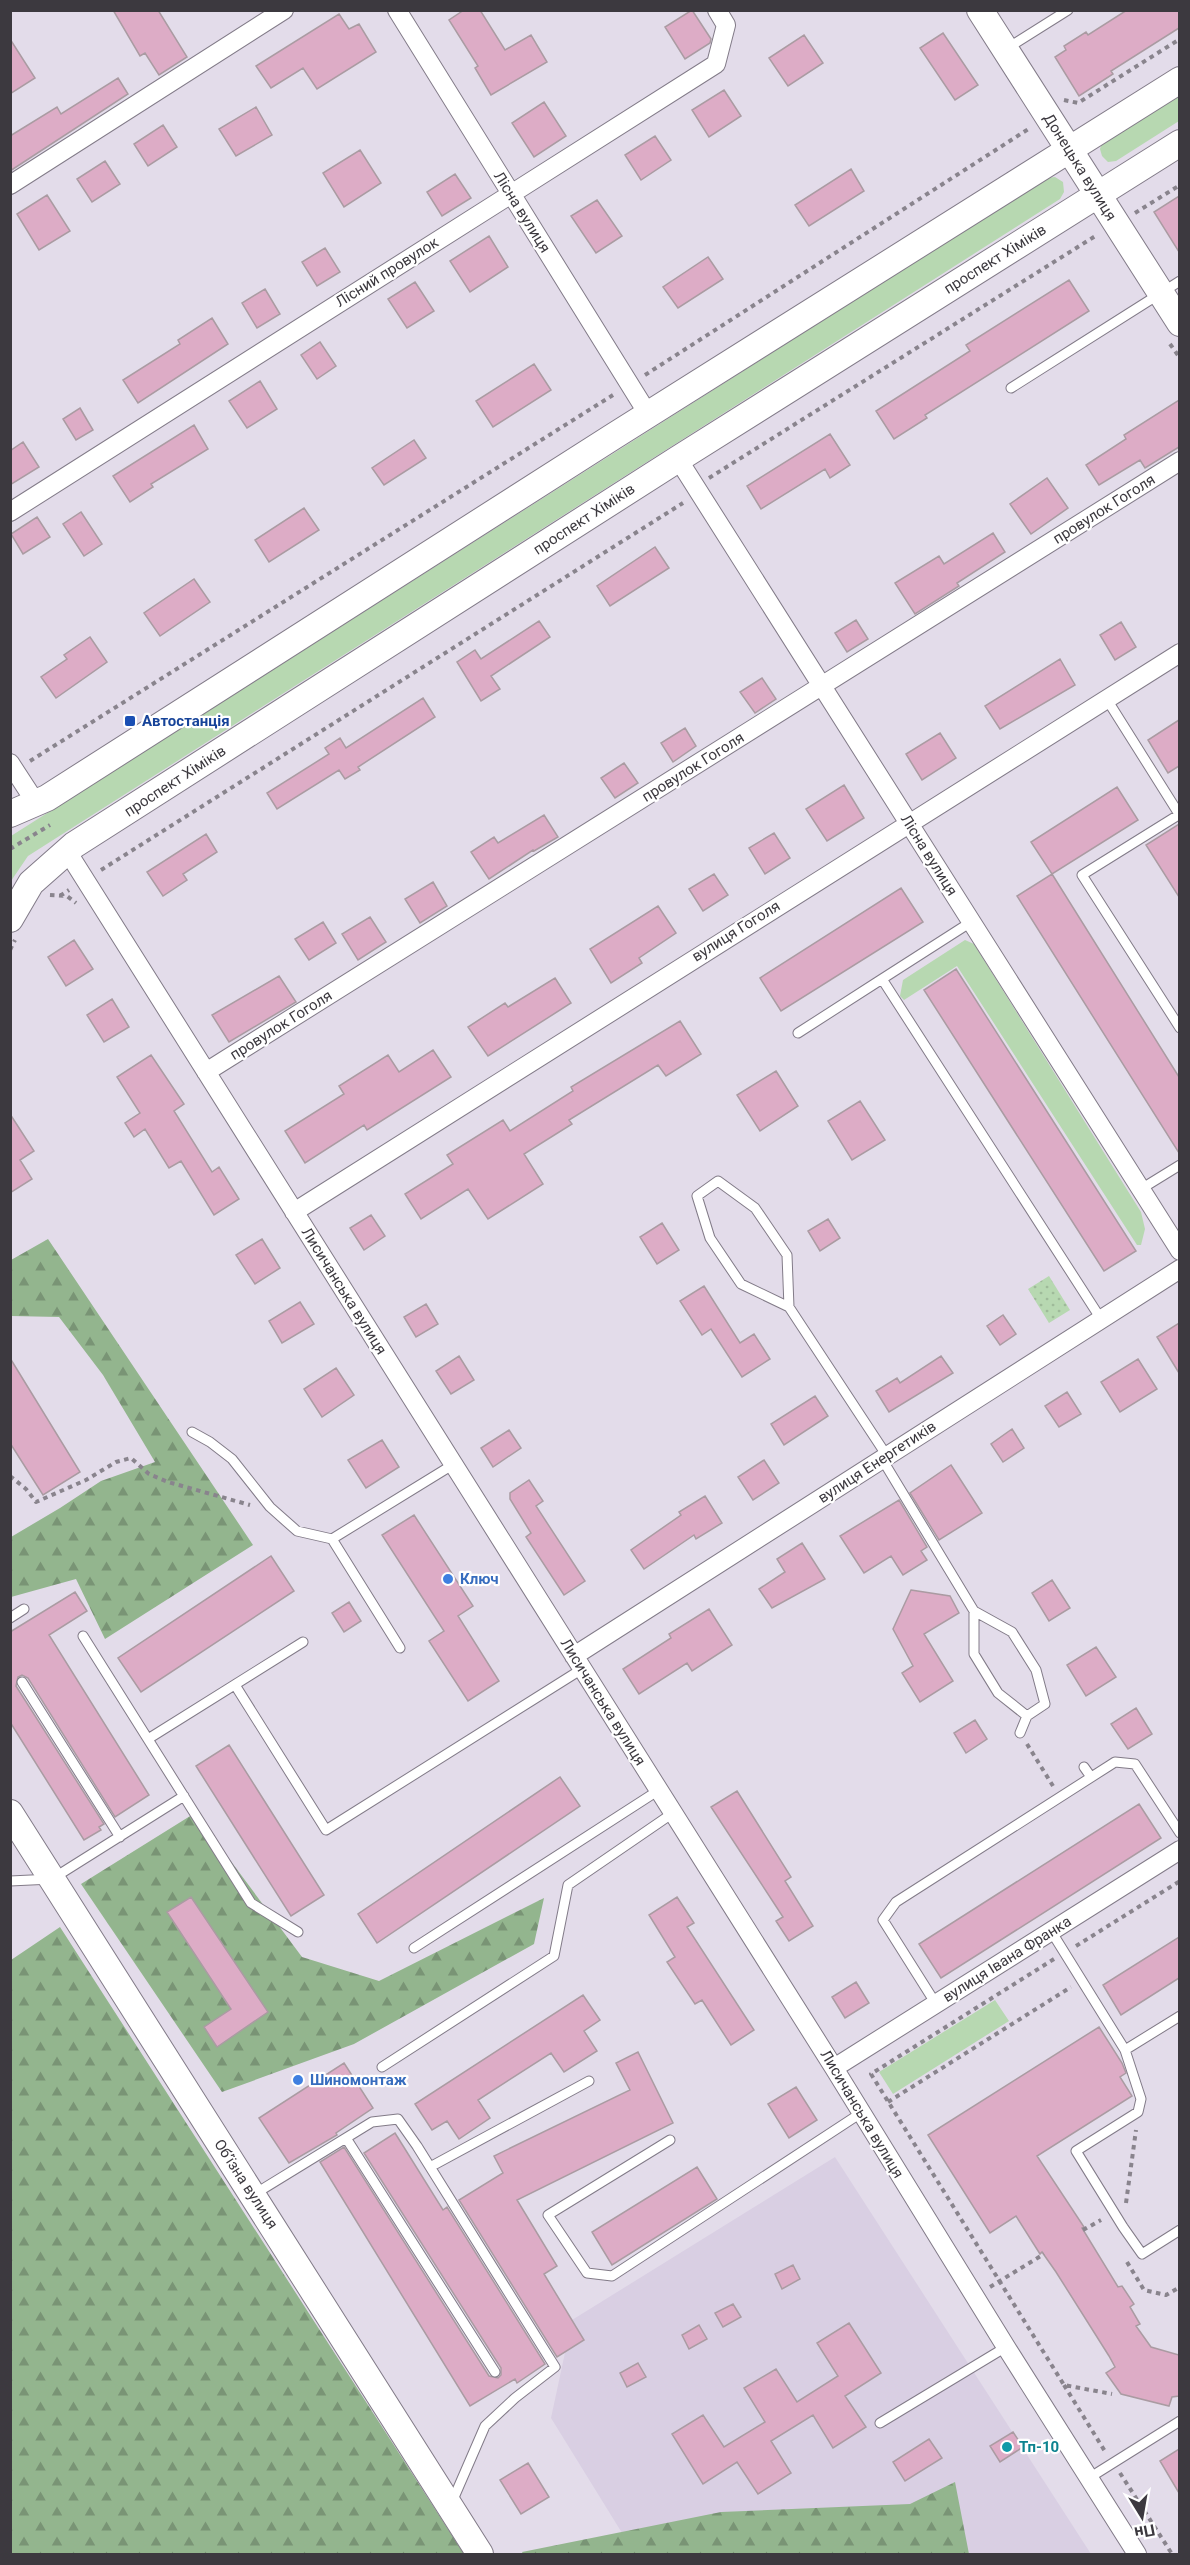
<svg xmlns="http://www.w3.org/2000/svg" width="1190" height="2565" viewBox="0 0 1190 2565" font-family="Roboto,sans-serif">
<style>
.built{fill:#d9cfe3}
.grass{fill:#b7d8b1}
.forest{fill:url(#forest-firs)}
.park{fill:url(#park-dots)}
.building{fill:#ddacc6;stroke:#aa9ba2;stroke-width:1.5}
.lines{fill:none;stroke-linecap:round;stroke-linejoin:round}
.lane-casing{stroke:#827b88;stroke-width:11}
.street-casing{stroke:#827b88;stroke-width:20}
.secondary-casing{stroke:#827b88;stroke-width:28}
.path{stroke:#89848d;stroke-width:4;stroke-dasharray:4.5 4.5;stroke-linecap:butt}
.lane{stroke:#fff;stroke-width:9}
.street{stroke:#fff;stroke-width:18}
.secondary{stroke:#fff;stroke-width:26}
.transit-dot{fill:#1a4fb4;stroke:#fff;stroke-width:2}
.shop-dot{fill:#3f7fe0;stroke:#fff;stroke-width:2}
.culture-dot{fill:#0f9aa8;stroke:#fff;stroke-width:2}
.labels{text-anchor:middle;stroke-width:4.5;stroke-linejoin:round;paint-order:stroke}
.street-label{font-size:15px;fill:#3c393f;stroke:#fff}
.transit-label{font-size:15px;font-weight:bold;fill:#164399;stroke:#fff;text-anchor:start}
.shop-label{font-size:15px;font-weight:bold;fill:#366cbe;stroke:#fff;text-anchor:start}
.culture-label{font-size:15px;font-weight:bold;fill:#0d838f;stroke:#fff;text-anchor:start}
</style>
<defs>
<pattern id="forest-firs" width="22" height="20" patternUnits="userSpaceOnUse" patternTransform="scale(1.5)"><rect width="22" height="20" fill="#93b58e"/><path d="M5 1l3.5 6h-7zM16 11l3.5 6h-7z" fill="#799475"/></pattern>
<pattern id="park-dots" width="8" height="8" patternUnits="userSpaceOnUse" patternTransform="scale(1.5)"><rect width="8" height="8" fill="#b7d8b1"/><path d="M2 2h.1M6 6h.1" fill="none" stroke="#9eba99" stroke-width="1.8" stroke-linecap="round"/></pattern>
</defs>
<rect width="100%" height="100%" fill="#e3dcea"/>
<path class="built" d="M835 2157 1091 2554H635L551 2418 572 2320Z"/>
<path class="grass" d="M1179 93V121L1116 161 1108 162 1102 156 1100 149 1103 140Z
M1055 177 1063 182 1064 192 1060 199 28 856 11 881V836L1047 178Z
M965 940 974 944 1141 1212 1145 1229 1141 1245H1137L957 966 904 1000 900 996 903 980Z
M995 2000 1009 2021 893 2094 879 2072Z"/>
<path class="forest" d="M48 1239 253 1545 105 1639 76 1579 11 1597V1537L60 1508 101 1481 155 1462 103 1375 59 1317 11 1316V1260Z
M195 1813 302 1957 379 1981 544 1898 534 1944 354 2044 222 2092 81 1884Z
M60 1927 464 2554H11V1960Z
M955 2482 969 2554H523L522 2552 721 2512 910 2504Z"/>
<path class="park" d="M1049 1276 1070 1310 1049 1323 1028 1289Z"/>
<path class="building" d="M113 10H158L187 57 159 75 145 53 140 56Z
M464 10H480L505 50 531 35 547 62 491 95 475 68 478 66 449 20Z
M692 10 711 39 710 43 685 59 665 27Z
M1127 10H1179V28L1111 71 1113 74 1079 96 1055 57 1066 50 1064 46 1086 32 1088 35Z
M339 14 349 29 359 24 376 52 317 89 303 68 271 88 256 66Z
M943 33 978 85 955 100 920 48Z
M804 35 823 63 788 86 769 58Z
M10 39 35 78 10 94Z
M118 78 128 94 10 171V136L57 107 61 114Z
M724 90 741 116 709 137 692 110Z
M544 102 566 136 534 157 512 123Z
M256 107 272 135 236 156 219 129Z
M163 125 177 147 148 166 134 144Z
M655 136 671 160 641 180 625 155Z
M360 150 381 183 344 207 323 173Z
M105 161 120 184 92 202 77 179Z
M851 169 864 191 809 226 795 205Z
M455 174 471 198 442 216 427 192Z
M47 195 70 231 39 250 17 214Z
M1179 196V252L1154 212Z
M597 200 622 236 596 253 571 216Z
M489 236 508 267 470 292 450 261Z
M325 248 340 272 317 286 302 262Z
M708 257 723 279 678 308 663 287Z
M1069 280 1089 311 925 415 927 418 894 439 876 411 970 351 966 345Z
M415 282 434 311 407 328 388 299Z
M265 289 280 314 257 328 242 303Z
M212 318 228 344 138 403 123 380 180 344 178 340Z
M320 342 336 366 317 379 301 355Z
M534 364 551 390 493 427 476 401Z
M260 381 277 409 247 428 229 401Z
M1179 400V447L1145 468 1140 460 1099 485 1086 465 1126 439 1124 435Z
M80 408 93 430 76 440 63 419Z
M194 425 208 449 151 484 153 487 130 502 113 476Z
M830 434 850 465 830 478 825 469 761 509 747 486Z
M414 440 426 458 384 485 372 468Z
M23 442 39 467 10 485V451Z
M1047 478 1068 508 1031 534 1010 504Z
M304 508 319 530 269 562 255 540Z
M81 512 102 544 84 556 63 524Z
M37 517 50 537 23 554 11 534Z
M993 533 1005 552 957 583 959 586 915 614 895 583 939 556 944 564Z
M655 547 669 568 610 606 597 586Z
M194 579 210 602 160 636 144 613Z
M856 620 868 639 847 652 835 633Z
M539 621 550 637 491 676 500 689 481 701 457 662 475 650 481 659Z
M1121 622 1136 647 1115 660 1100 635Z
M90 637 107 662 56 698 41 677 67 659 64 655Z
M1060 659 1075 685 1000 729 985 706Z
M762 678 776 699 755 713 740 692Z
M423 698 435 717 358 767 360 770 345 779 339 770 277 809 267 793 329 754 325 748 340 738 346 748Z
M1179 720V766L1168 773 1148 740Z
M685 728 696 746 673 762 661 743Z
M940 733 956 758 922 780 906 754Z
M624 763 638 783 615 798 601 778Z
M844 785 864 818 827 841 806 809Z
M1117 787 1138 820 1052 874 1031 842Z
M544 815 558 837 534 851 533 850 489 879 471 852 494 837 498 843Z
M1179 824V897L1146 845Z
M774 833 790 858 765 874 749 848Z
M206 834 217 852 183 874 187 880 163 896 147 872Z
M714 874 728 895 703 911 689 889Z
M1052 874 1179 1077V1153L1017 896Z
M433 882 447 906 420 923 405 899Z
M901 888 923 922 781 1011 760 978Z
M658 906 676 933 639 958 642 963 611 983 590 949Z
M370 917 386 942 358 960 342 934Z
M323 922 336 943 309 960 295 939Z
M74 940 93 969 66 986 48 957Z
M956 969 1136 1251 1104 1271 924 990Z
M279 976 296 1002 229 1042 212 1015Z
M555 978 571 1003 488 1056 468 1027 505 1003 508 1007Z
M112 999 129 1027 104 1042 87 1015Z
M680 1021 701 1054 666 1076 658 1065 569 1120 572 1124 524 1154 543 1184 488 1219 468 1189 421 1219 405 1194 453 1164 447 1155 503 1120 510 1131 573 1091 571 1087Z
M433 1050 451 1077 367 1130 364 1125 305 1163 285 1131 344 1094 339 1086 388 1055 399 1072Z
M151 1055 184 1104 174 1111 212 1172 219 1167 239 1199 214 1215 181 1161 169 1168 145 1129 134 1137 125 1123 140 1113 117 1077Z
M776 1071 798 1106 760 1131 737 1095Z
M860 1101 885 1140 852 1160 828 1121Z
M10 1114 34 1151 20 1160 32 1179 10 1193Z
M371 1215 385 1236 364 1250 350 1228Z
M828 1219 840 1238 820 1251 808 1231Z
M662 1223 679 1250 657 1264 640 1237Z
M262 1239 280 1268 255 1284 236 1255Z
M704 1286 740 1343 754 1334 770 1359 742 1377 711 1329 702 1335 680 1301Z
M300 1302 314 1324 282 1343 269 1321Z
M426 1304 438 1324 416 1337 404 1317Z
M1003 1315 1016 1334 1000 1345 987 1326Z
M1179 1323V1373L1157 1337Z
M459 1356 474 1380 451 1394 436 1371Z
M941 1356 953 1373 889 1412 876 1391 897 1378 900 1383Z
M10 1358 80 1472 43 1495 10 1443Z
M1138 1359 1157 1389 1120 1412 1101 1382Z
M336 1368 354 1395 322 1417 304 1389Z
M1067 1392 1081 1414 1059 1427 1045 1406Z
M815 1396 828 1416 784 1445 771 1424Z
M1012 1429 1024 1448 1003 1462 991 1444Z
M509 1430 521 1448 493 1467 481 1448Z
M382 1440 399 1467 366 1488 348 1460Z
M764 1460 779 1483 753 1500 738 1477Z
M951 1465 982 1513 939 1540 910 1493Z
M529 1480 543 1501 536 1506 585 1581 564 1595 526 1537 531 1533 510 1499V1493Z
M705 1496 722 1523 696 1539 694 1535 644 1569 631 1550 681 1515 679 1512Z
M899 1500 927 1547 921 1551 927 1560 903 1575 891 1556 864 1573 840 1536Z
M414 1515 473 1606 458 1616 499 1681 468 1701 429 1641 444 1631 382 1535Z
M802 1543 825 1579 772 1608 759 1589 785 1572 777 1559Z
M271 1556 294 1591 141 1692 118 1658Z
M1052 1580 1070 1608 1049 1621 1032 1593Z
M911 1590 950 1596 959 1613 924 1634 953 1681 920 1702 902 1673 913 1666 893 1629Z
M75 1592 87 1611 49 1635 149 1795 115 1817 28 1678 22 1675 18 1677 16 1686 104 1824 99 1827 101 1830 84 1840 10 1722V1632Z
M349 1602 361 1621 344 1632 332 1613Z
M709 1609 732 1645 692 1671 687 1663 639 1694 623 1669 671 1638 669 1634Z
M1096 1647 1116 1677 1086 1696 1067 1665Z
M1136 1708 1152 1734 1128 1749 1111 1724Z
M975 1720 987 1739 966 1753 954 1733Z
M229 1745 324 1895 291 1916 196 1766Z
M560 1777 580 1806 377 1943 358 1914Z
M737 1791 791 1877 785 1881 813 1926 789 1941 776 1921 783 1917 711 1807Z
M1139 1804 1161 1838 941 1978 919 1944Z
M191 1897 268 2012 217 2047 204 2027 231 2009 167 1912Z
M677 1897 694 1923 687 1927 754 2030 731 2045 702 2000 695 2004 667 1962 675 1957 649 1915Z
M1179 1937V1978L1121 2015 1103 1985Z
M856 1982 869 2003 845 2018 832 1997Z
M583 1995 600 2020 584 2031 597 2051 564 2072 551 2053 478 2100 490 2118 459 2139 447 2121 432 2130 415 2104Z
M1099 2027 1122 2063 1126 2073 1120 2077 1132 2096 1037 2156 1084 2227 1082 2228 1118 2287 1122 2286 1134 2304 1130 2307 1140 2324 1136 2326 1151 2347 1179 2355V2396L1172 2397 1169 2406 1121 2394 1106 2373 1115 2367 1109 2356 1056 2272 1042 2252 1040 2254 1016 2216 990 2233 928 2135Z
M638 2052 673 2123 517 2200 557 2266 544 2274 584 2340 557 2357 459 2200 503 2173 494 2156 630 2090 616 2063Z
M344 2063 373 2108 336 2133 337 2135 289 2163 259 2118Z
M796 2087 817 2120 789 2138 768 2104Z
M395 2133 443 2210 447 2207 545 2364 517 2383 515 2379 470 2406 320 2162 344 2147 489 2376 498 2378 501 2375V2368L364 2153Z
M697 2167 717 2199 612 2265 592 2232Z
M793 2265 800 2279 782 2289 775 2274Z
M733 2304 741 2317 723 2327 715 2313Z
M849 2323 881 2373 845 2396 866 2427 833 2448 813 2415 771 2441 791 2473 758 2494 737 2462 703 2484 672 2434 703 2415 724 2447 765 2422 744 2388 776 2369 797 2402 838 2376 817 2343Z
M699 2325 707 2339 689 2349 682 2335Z
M638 2363 646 2377 627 2387 620 2373Z
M1013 2432 1023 2447 1000 2462 990 2446Z
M929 2439 942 2458 905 2481 893 2462Z
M1179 2449V2493L1160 2461Z
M528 2463 549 2497 521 2514 500 2480Z"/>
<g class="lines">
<g class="lane-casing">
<path id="lane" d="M1006 49 1068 10
M1011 388 1180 281
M1106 698 1179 814
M1180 814 1082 875 1180 1028
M971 922 882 979 1101 1319
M798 1033 882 979
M1141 1189 1180 1165
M789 1307 787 1255 755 1208 718 1181 697 1196 710 1238 741 1284 789 1307 887 1456
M192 1432 210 1442 232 1459 270 1507 297 1531 332 1539
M882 1459 974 1611 1012 1632 1036 1670 1045 1704 1027 1716 998 1693 974 1654V1611
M10 1618 24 1609
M83 1636 251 1903 298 1932
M400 1648 332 1539 454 1464
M22 1682 120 1837
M235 1685 326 1830 582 1669
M1020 1733 1027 1716
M148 1739 303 1642
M1084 1767 1091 1777
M10 1881 52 1879 184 1796
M1051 1931 1125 2050 1141 2099 1138 2112 1076 2151 1123 2227 1142 2254 1180 2230
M414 1948 659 1790
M936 2004 883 1920 896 1902 1115 1762 1135 1764 1180 1833
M1125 2050 1180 2016
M382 2067 554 1956 568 1885 673 1813
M346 2138 495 2372
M670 2140 548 2215 587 2273 612 2276 861 2113
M430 2167 589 2081
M253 2195 372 2122 398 2119 417 2146 555 2367 515 2398 485 2426 452 2502
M880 2423 1006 2347
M1089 2478 1180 2421"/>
</g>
<g class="street-casing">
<path id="street" d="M397 10 648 414
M10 185 284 10
M678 459 1180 1251
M10 512 716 64 726 25 717 10
M10 763 36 803
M67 851 834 2068 1006 2347 1137 2554
M206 1072 1180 461
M294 1212 1180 653
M574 1656 1180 1269
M834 2068 1180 1850"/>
</g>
<g class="secondary-casing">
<path id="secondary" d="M980 10 1180 323
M10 814 47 798 614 436 1180 80
M10 919 31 883 74 845 678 459 1180 143
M10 1813 480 2554"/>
</g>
<path class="path" d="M1064 100 1078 103 1180 39
M1135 213 1180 185
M1170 344 1180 358
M645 375 1030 128
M709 478 1097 235
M30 761 613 395
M10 849 50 825
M101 870 683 503
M50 895 67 896 76 903
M60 896 69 890
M10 950 15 940
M10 1476 26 1489 36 1502 86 1480 116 1462 131 1458 149 1474 168 1482 250 1505
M1027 1744 1053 1786
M1076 1946 1180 1881
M1054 1959 871 2074 1064 2385 1112 2394
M888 2102 1071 1987
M1126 2203 1136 2130
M1083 2230 1101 2220
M1127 2262 1144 2290 1166 2295 1180 2287
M990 2287 1044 2254
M1064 2385 1106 2453
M1120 2473 1172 2554"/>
<use href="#lane" class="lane"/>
<use href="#street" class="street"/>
<use href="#secondary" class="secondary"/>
</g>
<rect class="transit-dot" x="124" y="715" width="12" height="12" rx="3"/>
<g class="shop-dot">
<circle cx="448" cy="1579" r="6"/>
<circle cx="298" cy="2080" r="6"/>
</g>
<circle class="culture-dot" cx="1007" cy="2447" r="6"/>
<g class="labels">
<g class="street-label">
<text transform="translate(1080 167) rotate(58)" y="5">Донецька вулиця</text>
<text transform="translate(522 212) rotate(58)" y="5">Лісна вулиця</text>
<text transform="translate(995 259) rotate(-32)" y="5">проспект Хіміків</text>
<text transform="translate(387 272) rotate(-32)" y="5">Лісний провулок</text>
<text transform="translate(1104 509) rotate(-32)" y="5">провулок Гоголя</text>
<text transform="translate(584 519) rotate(-33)" y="5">проспект Хіміків</text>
<text transform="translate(693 767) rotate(-32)" y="5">провулок Гоголя</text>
<text transform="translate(175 781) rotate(-33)" y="5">проспект Хіміків</text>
<text transform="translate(929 855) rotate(58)" y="5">Лісна вулиця</text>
<text transform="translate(736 931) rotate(-32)" y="5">вулиця Гоголя</text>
<text transform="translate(281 1025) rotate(-32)" y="5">провулок Гоголя</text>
<text transform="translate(344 1291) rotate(58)" y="5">Лисичанська вулиця</text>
<text transform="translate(877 1462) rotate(-33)" y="5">вулиця Енергетиків</text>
<text transform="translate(603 1702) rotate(58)" y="5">Лисичанська вулиця</text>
<text transform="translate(1007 1959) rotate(-32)" y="5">вулиця Івана Франка</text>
<text transform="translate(862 2114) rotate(59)" y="5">Лисичанська вулиця</text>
<text transform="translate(246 2184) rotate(57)" y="5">Об’їзна вулиця</text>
</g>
<g class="transit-label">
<text x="142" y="726">Автостанція</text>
</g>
<g class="shop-label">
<text x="460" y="1584">Ключ</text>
<text x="310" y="2085">Шиномонтаж</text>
</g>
<g class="culture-label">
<text x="1019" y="2452">Тп-10</text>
</g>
</g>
<rect width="1190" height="2565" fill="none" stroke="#3c393f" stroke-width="24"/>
<g transform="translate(1142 2517) rotate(169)" stroke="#ffffff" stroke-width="4.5" paint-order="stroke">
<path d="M0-4.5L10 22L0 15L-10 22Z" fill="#3c393f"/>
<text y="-9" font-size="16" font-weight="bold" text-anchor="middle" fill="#3c393f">Пн</text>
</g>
</svg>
